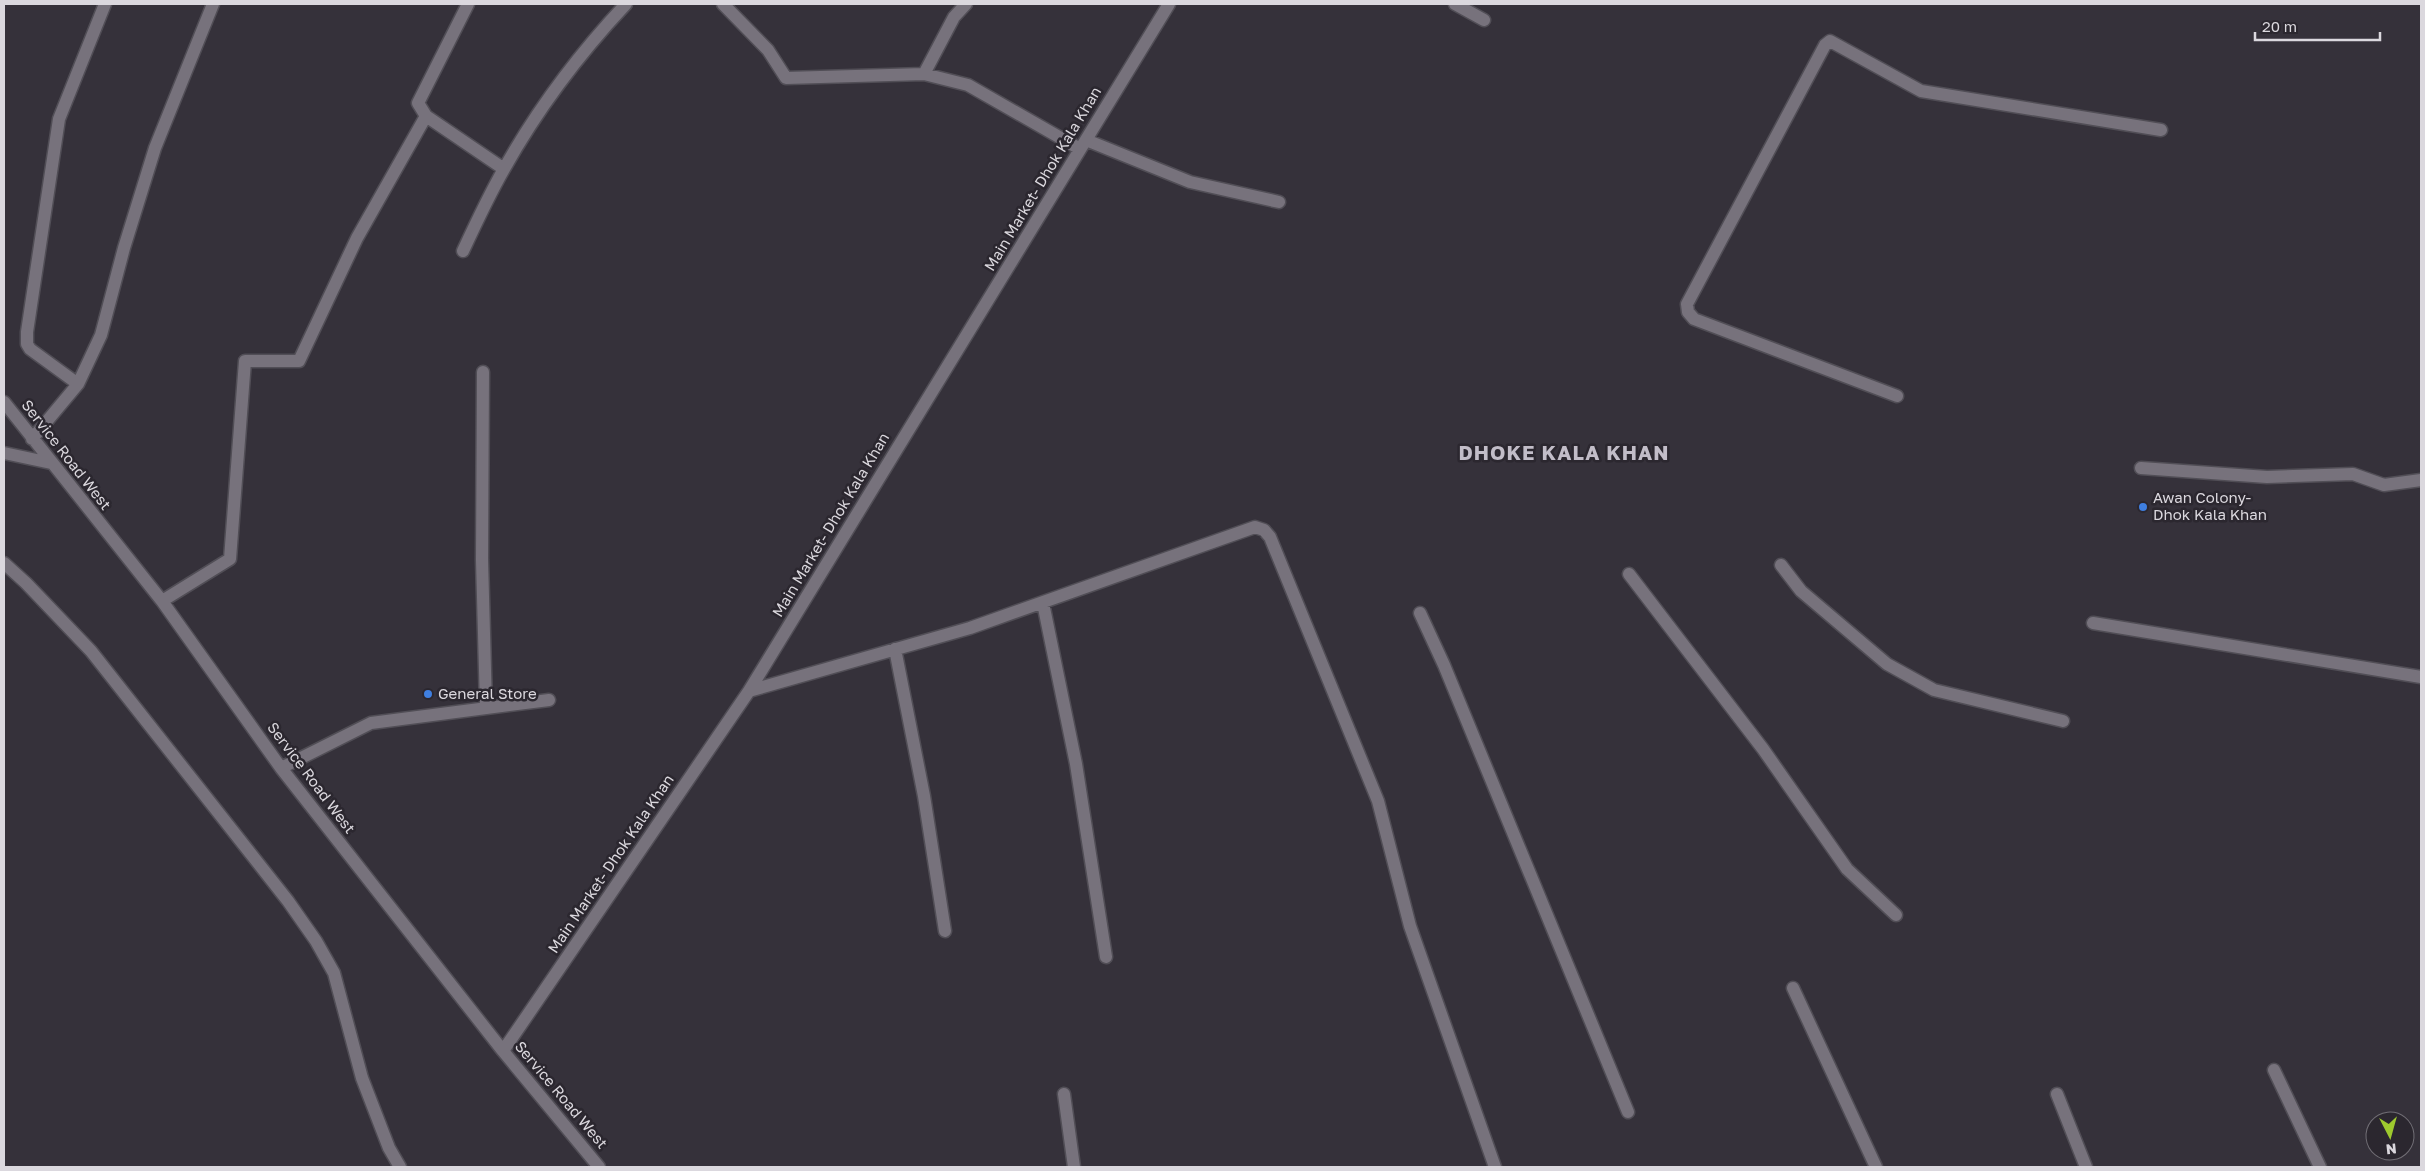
<svg xmlns="http://www.w3.org/2000/svg" width="2425" height="1171" viewBox="0 0 2425 1171" font-family="'Golos Text',sans-serif">
<style>
.lines{fill:none;stroke-linecap:round;stroke-linejoin:round}
.minor-casing{stroke:#514e56;stroke-width:15}
.minor{stroke:#77727c;stroke-width:12}
.shop-dot{fill:#3f7fe0;stroke:#2b272f;stroke-width:2}
.labels{text-anchor:middle;stroke-width:5;stroke-linejoin:round;paint-order:stroke}
.street-label{font-size:15px;fill:#dbd8de;stroke:#2b272f}
.poi-label{font-size:15px;fill:#dbd8de;stroke:#2b272f;text-anchor:start}
.district-label{font-size:20px;font-weight:bold;letter-spacing:1px;fill:#c2bdc8;stroke:#2b272f}
</style>
<rect width="100%" height="100%" fill="#35313a"/>
<g class="lines">
<g class="minor-casing">
<path id="minor" d="M723 4 768 50 786 78 924 74 968 85 1080 149
M1455 4 1484 20
M924 74 954 17 966 4
M426 116 504 169
M1086 140 1190 182 1279 202
M463 251C476 223 489 195 504 169 537 110 580 53 626 4
M483 372 482 560 486 707
M78 384 30 349 27 344V332L59 119 105 4
M1897 396 1694 319 1688 312 1687 304 1825 45 1830 41 1921 91 2161 130
M4 402 162 601 281 768 503 1051 599 1167
M32 439 78 384 101 335 124 248 155 148 213 4
M4 453 51 463
M2141 468 2267 477 2353 474 2384 485 2421 480
M4 563 26 583 91 651 288 901 316 941 334 973 362 1078 389 1148 400 1167
M1781 565 1801 591 1887 664 1934 690 2063 721
M1629 574 1763 749 1847 869 1896 915
M162 601 230 559 245 361H299L357 238 426 116 418 103 468 4
M1043 603 1076 764 1106 957
M1420 613 1444 665 1628 1112
M2093 623 2421 677
M895 649 924 796 945 931
M749 691 970 628 1255 527 1264 530 1270 537 1378 801 1410 926 1495 1167
M281 768 371 723 549 700
M1793 988 1876 1167
M503 1051 749 691 1169 4
M2274 1070 2320 1167
M1064 1094 1074 1167
M2057 1094 2086 1167"/>
</g>
<use href="#minor" class="minor"/>
</g>
<g class="shop-dot">
<circle cx="2143" cy="507" r="5"/>
<circle cx="428" cy="694" r="5"/>
</g>
<g class="labels">
<g class="street-label">
<text transform="translate(1043 179) rotate(-59)" y="5">Main Market- Dhok Kala Khan</text>
<text transform="translate(66 455) rotate(52)" y="5">Service Road West</text>
<text transform="translate(831 525) rotate(-59)" y="5">Main Market- Dhok Kala Khan</text>
<text transform="translate(311 778) rotate(53)" y="5">Service Road West</text>
<text transform="translate(611 864) rotate(-56)" y="5">Main Market- Dhok Kala Khan</text>
<text transform="translate(561 1095) rotate(50)" y="5">Service Road West</text>
</g>
<g class="poi-label">
<text x="2153" y="503">Awan Colony-<tspan x="2153" dy="17">Dhok Kala Khan</tspan></text>
<text x="438" y="699">General Store</text>
</g>
<g class="district-label">
<text x="1564" y="460">DHOKE KALA KHAN</text>
</g>
</g>
<rect width="2425" height="1171" fill="none" stroke="#dbd8de" stroke-width="10"/>
<g transform="translate(2390 1136) rotate(174)"><circle r="24" fill="#2b272f" stroke="#716e75"/>
<path d="M0-4L9 19L0 12L-9 19Z" fill="#9eca2e"/>
<text y="-8" font-size="14" font-weight="bold" text-anchor="middle" fill="#dbd8de">N</text>
</g>
<path d="M2255 32v8h125v-8" fill="none" stroke="#dbd8de" stroke-width="2.5"/>
<text x="2262" y="32" font-size="15" fill="#dbd8de" stroke="#2b272f" stroke-width="4" paint-order="stroke">20 m</text>
</svg>
